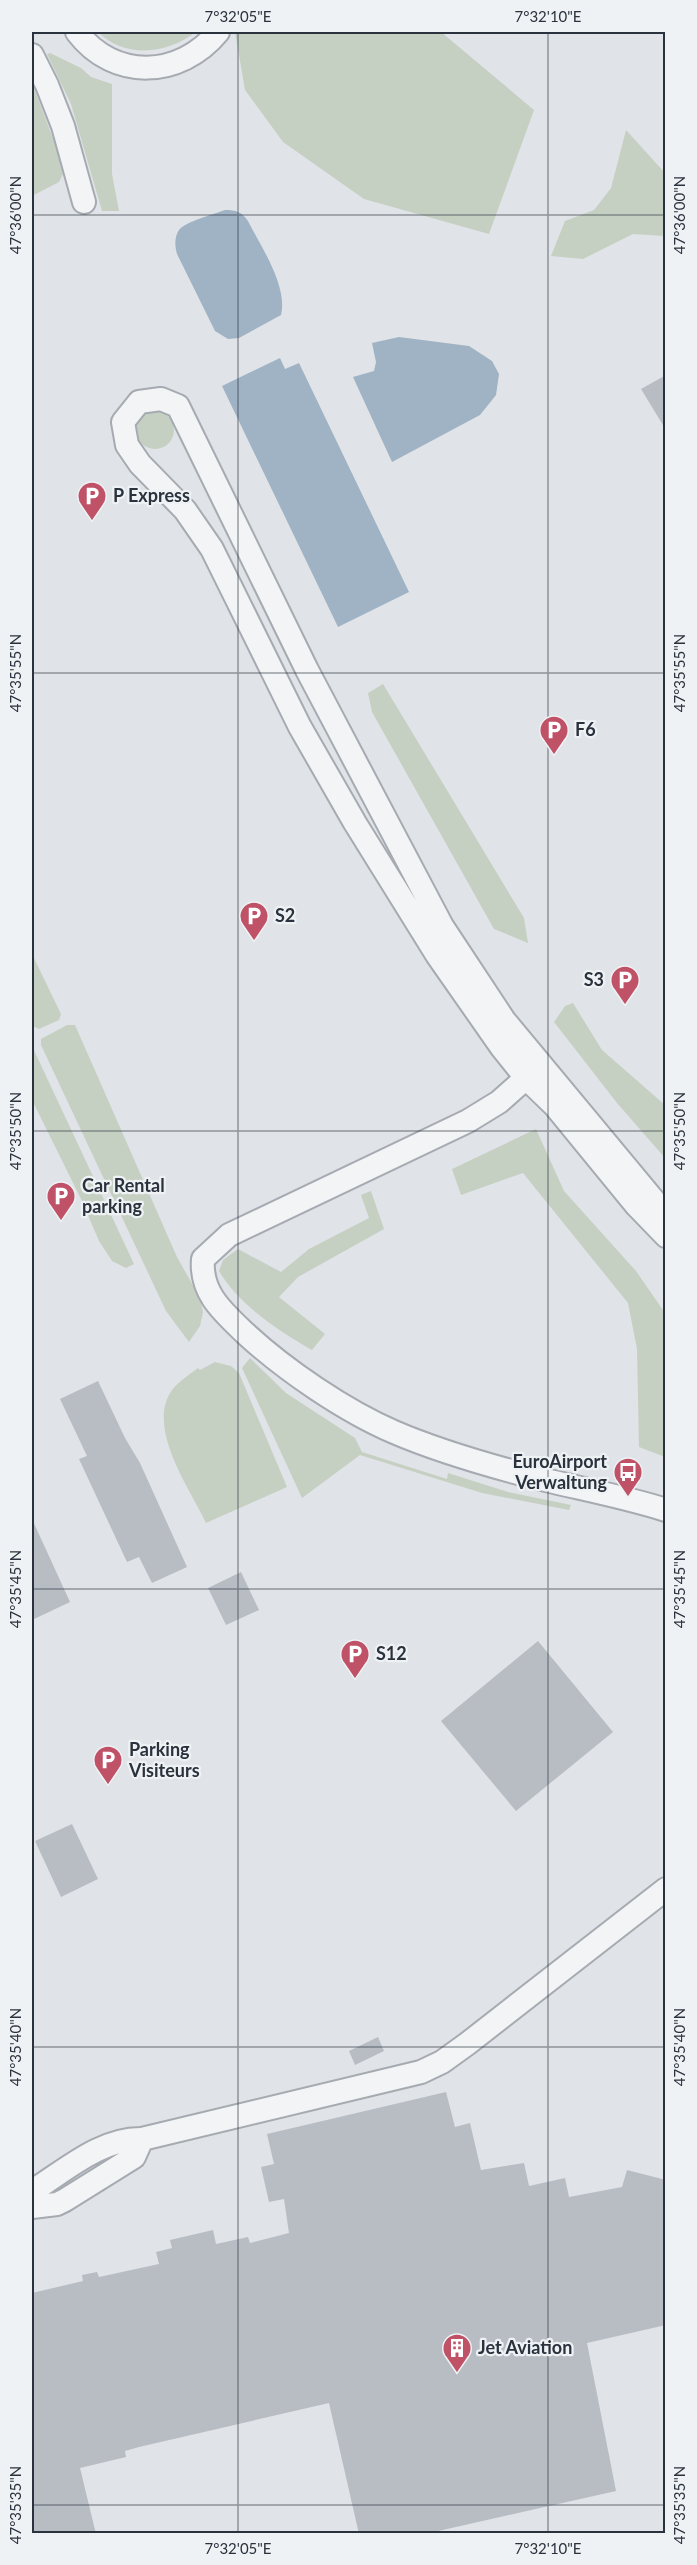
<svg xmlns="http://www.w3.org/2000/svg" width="697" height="2565" viewBox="0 0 697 2565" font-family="Lato,sans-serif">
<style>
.green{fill:#c6d0c2}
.water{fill:#9fb3c4}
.building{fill:#b8bdc4}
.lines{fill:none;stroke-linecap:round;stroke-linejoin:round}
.minor-casing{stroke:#a6aab1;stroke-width:26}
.minor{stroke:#f2f4f6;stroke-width:22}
.ticks{fill:none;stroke:#2a323d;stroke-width:1.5;stroke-opacity:0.45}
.labels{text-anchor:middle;stroke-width:4.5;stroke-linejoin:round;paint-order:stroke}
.poi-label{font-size:18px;font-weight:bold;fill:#2a323d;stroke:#eff2f5;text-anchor:start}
.neatline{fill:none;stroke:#2a323d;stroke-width:2}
.ticks-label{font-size:15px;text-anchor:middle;fill:#2a323d}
</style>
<rect width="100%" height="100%" fill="#e0e3e7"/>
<path class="green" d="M98 32H196C167 54 125 59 98 32Z
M235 32H441L534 110 489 234 364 199 283 142 245 90Z
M50 53 81 68 91 77 112 84V174L119 211H102L71 104 47 54Z
M32 83 65 170 59 182 32 196Z
M626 130 665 173V236L633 234 583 259 551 256 565 221 594 210 611 188Z
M136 430a19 19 0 1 1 38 0a19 19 0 1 1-38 0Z
M383 684 524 918 528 943 494 929 372 712 368 693Z
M32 954 61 1014 59 1020 39 1029 32 1026Z
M573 1003 602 1050 665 1105V1158L617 1103 554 1022 565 1006Z
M67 1025H75L177 1257 200 1298 203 1312 200 1326 189 1342 166 1311 41 1045V1039Z
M32 1046 134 1264 126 1268 112 1261 99 1241 82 1201 32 1100Z
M536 1129 564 1191 636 1271 665 1313V1457L639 1447 637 1349 628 1303 523 1173 461 1195 452 1169Z
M371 1191 384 1229 298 1277 279 1297 325 1334 312 1350C279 1331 239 1305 219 1271L223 1260 238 1249 281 1272 309 1249 369 1218 361 1195Z
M250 1358 286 1393 355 1438 362 1452 447 1479 448 1473 508 1492 571 1505 569 1510 482 1493 360 1455 302 1498 242 1368Z
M215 1362 231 1366 239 1373 287 1487 206 1523C190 1489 148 1431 170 1393 175 1384 189 1375 198 1368L200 1370Z"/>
<path class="water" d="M225 210C236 210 242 212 248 221 261 247 288 286 281 315L239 338 228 339 215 331 177 254C175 247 174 237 179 230 185 222 214 214 225 210Z
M399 337 469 346 492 361 499 374 496 395 480 415 392 462 353 377 374 371 376 362 372 343Z
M280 358 285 369 299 363 409 592 338 627 222 386Z"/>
<path class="building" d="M666 375V430L641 389Z
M98 1381 125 1438 140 1463 187 1567 152 1583 139 1557 127 1562 79 1459 87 1456 60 1399Z
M32 1519 70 1602 32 1620Z
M241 1572 259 1610 226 1625 208 1588Z
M538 1641 613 1732 516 1811 441 1721Z
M72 1824 98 1879 61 1897 35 1841Z
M378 2037 384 2051 355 2065 349 2051Z
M446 2092 455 2127 470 2123 481 2170 524 2163 529 2186 565 2178 569 2197 622 2187 627 2170 666 2180V2325L587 2343 616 2491 425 2534H359L329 2403 139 2447 125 2451 126 2457 80 2468 96 2534H32V2293L83 2281 82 2275 97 2272 99 2277 159 2264 156 2252 172 2248 170 2240 213 2230 216 2244 248 2237 250 2243 289 2233 284 2199 269 2202 261 2167 274 2164 267 2134Z"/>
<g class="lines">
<g class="minor-casing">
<path id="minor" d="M77 32C114 81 180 78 218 32
M32 55 47 85 63 126 84 202
M526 1078 499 1102 468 1121 229 1235 203 1259C200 1293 223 1312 246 1334 285 1370 345 1411 394 1432 438 1451 487 1465 533 1477 577 1488 622 1496 666 1510
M666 1215 504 1020 442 926 307 670 178 406 161 399 139 402 123 422 127 445 140 464 185 510 212 549 300 727 355 823 437 955 502 1048 526 1078 555 1106 636 1205 666 1236
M32 2194 34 2190C67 2169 102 2138 142 2139L421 2072 442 2062 467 2044 666 1889
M32 2207 57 2204 65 2200 134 2157 142 2139"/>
</g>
<use href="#minor" class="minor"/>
</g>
<path class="ticks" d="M238 32V2534M548 32V2534M32 215H666M32 673H666M32 1131H666M32 1589H666M32 2047H666M32 2505H666"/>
<defs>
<g id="parking-pin" transform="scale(1.5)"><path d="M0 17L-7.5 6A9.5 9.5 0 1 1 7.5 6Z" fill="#c05268" stroke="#eff2f5"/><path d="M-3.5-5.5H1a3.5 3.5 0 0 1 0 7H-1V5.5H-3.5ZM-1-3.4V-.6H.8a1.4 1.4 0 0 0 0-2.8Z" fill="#fff"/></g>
<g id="bus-pin" transform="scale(1.5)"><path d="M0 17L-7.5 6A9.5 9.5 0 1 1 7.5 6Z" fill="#c05268" stroke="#eff2f5"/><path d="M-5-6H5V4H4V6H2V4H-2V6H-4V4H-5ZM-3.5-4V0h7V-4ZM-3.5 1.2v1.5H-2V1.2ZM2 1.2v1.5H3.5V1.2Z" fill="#fff"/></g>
<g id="building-pin" transform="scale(1.5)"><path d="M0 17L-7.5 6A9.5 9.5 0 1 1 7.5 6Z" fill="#c05268" stroke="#eff2f5"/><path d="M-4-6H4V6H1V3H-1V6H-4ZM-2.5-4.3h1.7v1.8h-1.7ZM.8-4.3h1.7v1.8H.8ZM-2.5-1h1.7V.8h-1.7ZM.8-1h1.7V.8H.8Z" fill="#fff"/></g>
</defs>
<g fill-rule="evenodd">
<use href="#parking-pin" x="92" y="496"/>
<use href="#parking-pin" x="554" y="730"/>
<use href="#parking-pin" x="254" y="916"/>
<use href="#parking-pin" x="625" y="980"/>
<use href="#parking-pin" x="61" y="1196"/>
<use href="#bus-pin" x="628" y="1472"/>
<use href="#parking-pin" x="355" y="1654"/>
<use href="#parking-pin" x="108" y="1760"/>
<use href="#building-pin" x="457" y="2348"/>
</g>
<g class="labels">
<g class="poi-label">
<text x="113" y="502">P Express</text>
<text x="575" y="736">F6</text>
<text x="275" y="922">S2</text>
<text x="604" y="986" text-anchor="end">S3</text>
<text x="82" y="1192">Car Rental<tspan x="82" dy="21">parking</tspan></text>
<text x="607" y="1468" text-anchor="end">EuroAirport<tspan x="607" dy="21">Verwaltung</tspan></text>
<text x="376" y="1660">S12</text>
<text x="129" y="1756">Parking<tspan x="129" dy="21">Visiteurs</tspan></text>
<text x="478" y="2354">Jet Aviation</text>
</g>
</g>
<rect width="697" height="2565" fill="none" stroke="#eff2f5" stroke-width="66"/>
<rect x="33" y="33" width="631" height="2499" class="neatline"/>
<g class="ticks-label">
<text x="238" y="22">7°32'05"E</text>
<text x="548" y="22">7°32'10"E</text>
<text transform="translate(16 215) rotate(-90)" y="5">47°36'00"N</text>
<text transform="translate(680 215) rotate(-90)" y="5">47°36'00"N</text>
<text transform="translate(16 673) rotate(-90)" y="5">47°35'55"N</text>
<text transform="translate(680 673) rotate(-90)" y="5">47°35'55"N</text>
<text transform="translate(16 1131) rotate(-90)" y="5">47°35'50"N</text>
<text transform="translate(680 1131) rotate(-90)" y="5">47°35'50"N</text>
<text transform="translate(16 1589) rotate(-90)" y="5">47°35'45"N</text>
<text transform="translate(680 1589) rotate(-90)" y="5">47°35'45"N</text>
<text transform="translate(16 2047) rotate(-90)" y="5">47°35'40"N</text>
<text transform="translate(680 2047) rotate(-90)" y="5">47°35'40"N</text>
<text transform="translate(16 2505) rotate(-90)" y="5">47°35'35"N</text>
<text transform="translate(680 2505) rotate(-90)" y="5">47°35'35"N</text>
<text x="238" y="2554">7°32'05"E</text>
<text x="548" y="2554">7°32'10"E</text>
</g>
</svg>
